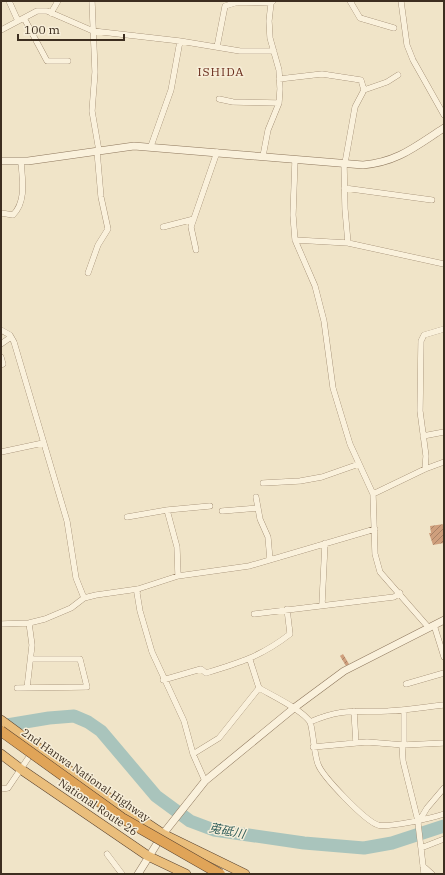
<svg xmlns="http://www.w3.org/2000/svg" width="445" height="875" viewBox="0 0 445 875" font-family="'IBM Plex Serif','Noto Sans JP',serif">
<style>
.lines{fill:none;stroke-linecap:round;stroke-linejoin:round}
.river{stroke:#a9c4bc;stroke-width:13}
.building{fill:url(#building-hatch)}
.minor-casing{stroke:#8d765c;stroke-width:6}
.tertiary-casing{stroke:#8d765c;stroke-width:8}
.trunk-casing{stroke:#5b4430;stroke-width:10}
.minor{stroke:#faf1dc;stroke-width:5.5}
.tertiary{stroke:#faf1dc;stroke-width:7}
.trunk{stroke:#eabe7c;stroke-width:9}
.motorway-bridge-casing{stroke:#5b4430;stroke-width:11;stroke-linecap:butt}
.motorway-bridge{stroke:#e0a458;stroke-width:10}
.labels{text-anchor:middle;stroke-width:3;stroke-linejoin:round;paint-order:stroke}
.street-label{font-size:11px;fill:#3d2e20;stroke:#f7eed8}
.neighbourhood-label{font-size:12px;letter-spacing:1px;fill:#6b2e1e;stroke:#f7eed8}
.water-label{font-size:12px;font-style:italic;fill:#2f5d5a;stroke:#f7eed8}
</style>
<defs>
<pattern id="building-hatch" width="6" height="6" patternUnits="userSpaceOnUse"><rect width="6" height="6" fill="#cf9f7d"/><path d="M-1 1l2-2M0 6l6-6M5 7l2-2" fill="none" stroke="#a98266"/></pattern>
</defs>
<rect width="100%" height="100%" fill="#f0e4c8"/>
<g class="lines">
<path class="river" d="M1 726 49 718 74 716 88 722 101 731 156 796 190 821 214 830 304 843 364 848 392 843 444 826"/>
</g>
<path class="building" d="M444 524V543L433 545 429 533H431L430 526Z
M343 654 349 664 346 666 340 656Z"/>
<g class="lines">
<g class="minor-casing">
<path id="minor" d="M9 1 18 21
M92 1 95 72 92 111 99 151
M350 1 360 18 394 28
M401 1 407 45 413 60 444 115
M51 13 58 1
M24 18 47 61H68
M1 30 37 11H47L93 31 180 41 240 51H274
M217 47 225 6 238 2 271 3
M279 79 322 74 361 80 364 90 355 107 345 163
M364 90 387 82 398 75
M219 99 233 102 279 103
M151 146 171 90 180 41
M263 156 268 130 279 103 280 89 279 70 270 38 269 21 271 3 273 1
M295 160 293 215 295 240 315 286 324 321 333 388 350 444 373 494 375 554 380 572 429 628
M344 163 345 209 348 243
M344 188 432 200
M1 213 13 215C27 201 22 178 21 161
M163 227 194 219
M295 240 348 243 444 264
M196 250 191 227 217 152
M88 273 98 245 108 229 101 197 97 151
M1 330 10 335 14 342 67 521 76 578 84 598
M1 344 11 337
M1 357 3 364 1 365
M423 436 444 432
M1 452 43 443
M425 469 426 456 420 411 421 341 424 335 444 329
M263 483 300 481 322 477 359 464
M373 494 425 469 444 462
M256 497 260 519 268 537 270 560
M167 510 177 547 178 576
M222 511 258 508
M127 517 167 510 210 506
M138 589 137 593 140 611 152 652 184 721 193 754 205 781
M322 604 325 543
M254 614 394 597 400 593
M1 624 29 623 45 619 71 608 84 598 96 595 138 589 178 576 249 566 375 529
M434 625 444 657
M250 660 259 688C271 695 303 710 310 722 313 729 314 754 318 764 322 776 365 821 378 825 389 828 432 818 444 814
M163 680 201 669 206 673C239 663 262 656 290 634L287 609
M406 684 444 673
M17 688 87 687 80 659H32
M27 688 32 645 29 623
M404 710V745
M354 711 356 743
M310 722C342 708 355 712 388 711 407 710 426 707 444 705
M402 745 403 761 418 821
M313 747 367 742 404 745 444 743
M193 754 219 738 259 688
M1 789 8 788 33 751
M421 848 444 839
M107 854 122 874
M423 866 432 874
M424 874 418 823 427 808 444 788"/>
</g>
<g class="tertiary-casing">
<path id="tertiary" d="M1 161H28L134 146 363 165C398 162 416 146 444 128
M138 874 163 834 205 781 294 708 344 671 444 620"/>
</g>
<g class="trunk-casing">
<path id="trunk" d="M1 720 81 779 163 834 245 874
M1 754 22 770 148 856 186 874"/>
</g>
<use href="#minor" class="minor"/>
<use href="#tertiary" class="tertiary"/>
<use href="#trunk" class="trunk"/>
<g class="motorway-bridge-casing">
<path id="motorway-bridge" d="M1 731 122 818 220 874"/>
</g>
<use href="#motorway-bridge" class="motorway-bridge"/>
</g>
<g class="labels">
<g class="street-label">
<text transform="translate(86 775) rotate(35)" y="4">2nd Hanwa National Highway</text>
<text transform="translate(98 807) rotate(34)" y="4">National Route 26</text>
</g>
<g class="neighbourhood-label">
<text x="221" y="76">ISHIDA</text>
</g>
<g class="water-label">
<text transform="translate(227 831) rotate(11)" y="4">莵砥川</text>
</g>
</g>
<rect width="445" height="875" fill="none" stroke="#3d2e20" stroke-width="4"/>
<path d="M18 34v6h106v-6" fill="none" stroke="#3d2e20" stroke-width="2"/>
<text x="24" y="34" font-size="12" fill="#3d2e20" stroke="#f7eed8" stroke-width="3" paint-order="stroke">100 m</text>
</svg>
